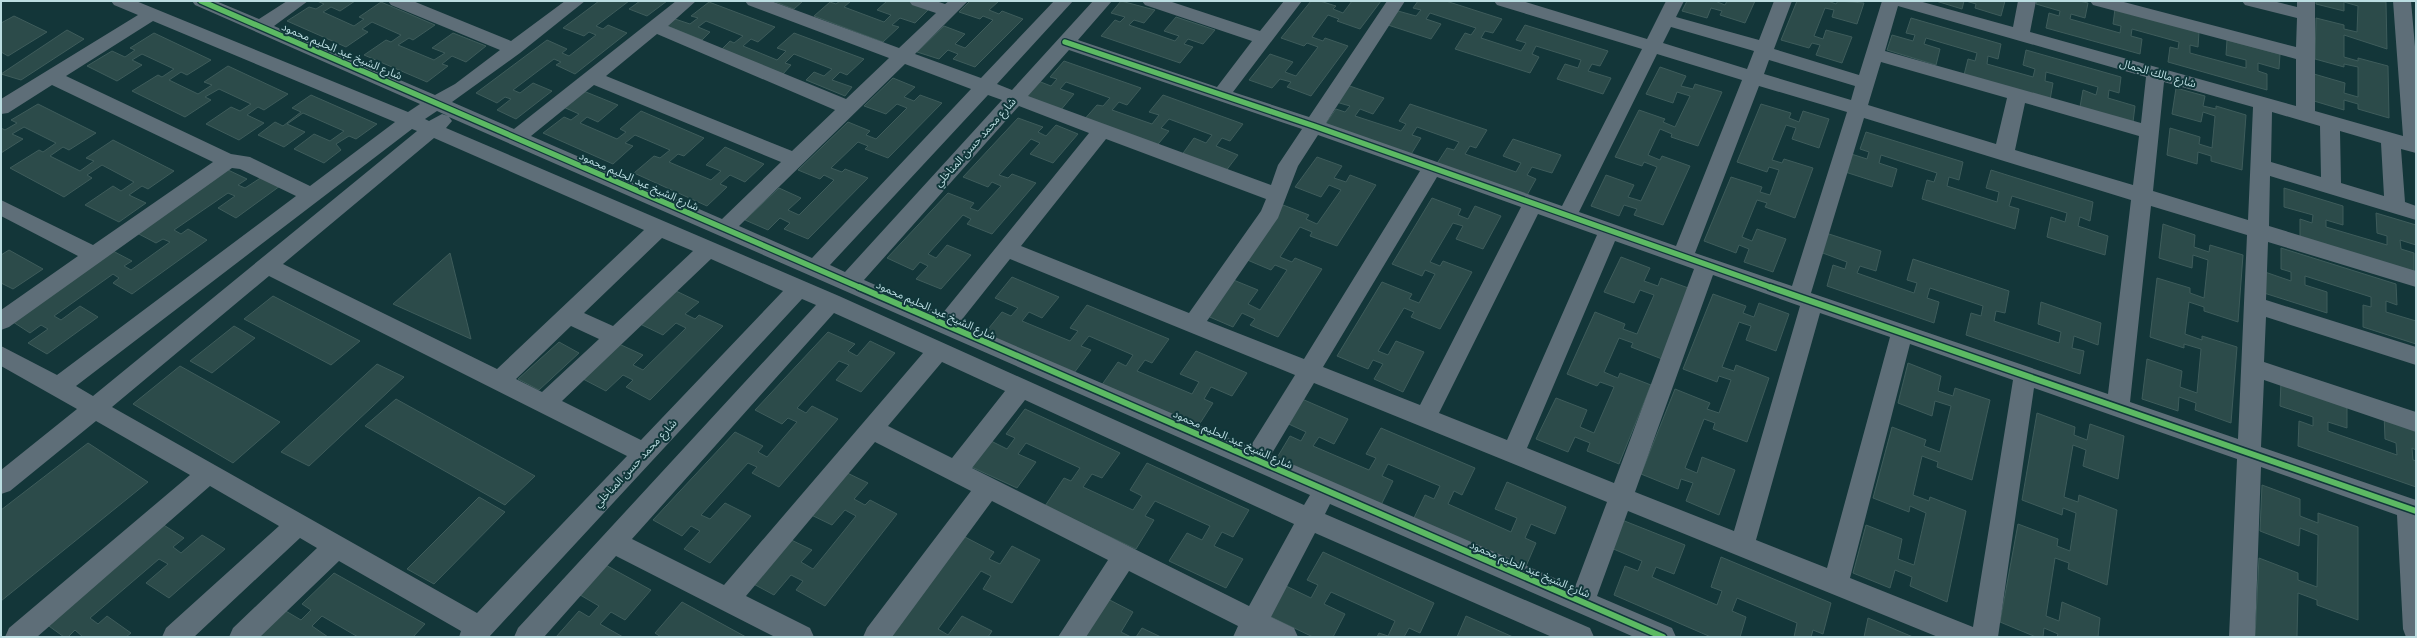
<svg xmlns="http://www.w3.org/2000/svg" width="2417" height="638" viewBox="0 0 2417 638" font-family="Lato,'Noto Sans Arabic',sans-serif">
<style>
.building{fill:#2c4b4a;stroke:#3e5c5b}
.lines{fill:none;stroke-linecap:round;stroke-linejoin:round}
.minor{fill:#5e6e78;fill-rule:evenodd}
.cycleway-far1-casing{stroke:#10373a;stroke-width:8}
.cycleway-casing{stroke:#10373a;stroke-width:9}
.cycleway-far1{stroke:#5cba63;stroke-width:5.5}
.cycleway{stroke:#5cba63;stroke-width:6}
.labels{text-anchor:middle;stroke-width:4;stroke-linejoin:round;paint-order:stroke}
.street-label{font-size:11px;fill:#bbdde1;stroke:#10373a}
</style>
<rect width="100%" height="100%" fill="#133639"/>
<path class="building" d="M317 1H355L340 11 331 7 323 12 354 26 364 19 359 17 381 2 435 25 413 40 409 38 398 45 434 60 445 53 432 48 453 33 486 46 466 62 452 56 442 64 448 66 427 82 364 55 386 40 391 42 401 35 372 22 362 29 368 32 346 47 287 21 309 7 316 9 324 4Z
M599 1H629L596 26 603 29 608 25 627 33 575 74 556 65 561 62 554 59 513 90 520 93 533 83 552 91 516 119 497 110 511 99 505 97 497 103 476 93 547 40 567 49 562 53 569 56 596 35 589 32 584 36 563 28Z
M640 1H667L647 16 629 9Z
M773 1H803L794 9Z
M840 1H851L844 7 884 22 891 15 877 10 887 1H909L930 8 915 23 900 18 892 25 899 27 883 42 814 16 830 2 836 4Z
M970 1H999L989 10 999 14 1002 11 1023 19 975 67 953 59 958 54 948 50 939 59 917 52 944 26 965 34 955 44 965 48 993 20 983 16 980 19 959 12Z
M1121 1 1155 10 1144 23 1134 20 1129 25 1175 41 1179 36 1164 31 1176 17 1215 30 1203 44 1188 39 1184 44 1193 47 1180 63 1101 36 1115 20 1120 22 1125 17 1111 13Z
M1311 1H1320L1336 6 1333 9 1343 13 1352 1H1381L1360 29 1337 21 1339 19 1328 15 1312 37 1323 41 1325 38 1348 46 1311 96 1287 87 1291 82 1280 79 1272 88 1249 80 1270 54 1293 62 1285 72 1296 76 1318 47 1307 43 1304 46 1281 38Z
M1418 1H1446L1502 19 1493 33 1485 31 1481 38 1521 51 1526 43 1516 40 1525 25 1608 51 1600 66 1592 64 1588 71 1611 78 1603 94 1557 79 1565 64 1578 68 1581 60 1536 46 1532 54 1539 57 1530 73 1455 49 1465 33 1471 35 1476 28 1430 13 1426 19 1441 24 1431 39 1388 25 1398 11 1416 16 1421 10 1413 8Z
M1687 1H1715L1725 5 1727 1H1755L1745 23 1720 15 1722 11 1711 8 1707 18 1682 11Z
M1797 1H1828L1836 4 1838 1 1864 3 1857 24 1832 17 1834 10 1825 8 1814 36 1823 39 1826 30 1852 37 1842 63 1816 55 1820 45 1812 43 1809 48 1781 40Z
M1936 1H1964L1962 9Z
M1966 1H2005L2001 16 1975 8 1976 4Z
M2037 1H2079L2088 3 2085 18 2071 14 2070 19 2120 33 2121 26 2113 24 2115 9 2199 32 2198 47 2190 45V53L2246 68V60L2226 55 2227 40 2280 54 2279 69 2258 63V71L2267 74V90L2168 62 2170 47 2178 49 2179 42 2132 29 2131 36 2142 39 2140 54 2046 28 2049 13 2059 16 2060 11 2036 4Z
M2316 1 2386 2 2387 49 2344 35V57L2358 61V58L2388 66 2389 118 2358 109V104L2344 100V110L2314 101V74L2345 83 2344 93 2358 97V67L2344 64V67L2315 59 2316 18 2344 25V29L2357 32 2358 6 2344 2V11L2316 4Z
M709 2 775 27 758 42 751 39 743 46 777 60 786 51 777 48 794 33 864 59 847 75 840 72 832 80 852 87 845 96 806 80 814 72 824 76 832 69 794 54 785 63 791 65 783 74 721 50 730 41 734 43 743 36 706 21 698 27 710 32 702 40 667 26 675 19 690 24 698 18 691 16Z
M14 16 47 32 8 56 1 52V23Z
M1911 18 2001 44 1998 59 1988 56 1987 64 2033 77 2035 69 2023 65 2026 50 2121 77 2119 93 2109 90 2108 98 2135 106 2133 122 2080 107 2083 90 2096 95 2098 87 2046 72 2045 81 2053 83 2050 100 1964 75 1968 59 1975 61 1977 53 1926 38 1924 44 1940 49 1936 65 1887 50 1892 35 1913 41 1915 35 1906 33Z
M67 30 84 39 21 80 1 74Z
M154 33 211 60 187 75 181 72 169 80 198 94 212 85 204 82 228 66 288 94 264 110 258 107 247 115 264 123 239 140 206 124 231 107 240 111 251 104 219 89 205 97 211 100 185 117 132 91 158 75 162 77 174 69 142 54 132 60 142 65 117 81 87 66 112 51 125 57 135 50 130 48Z
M1064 61 1141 88 1127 105 1119 102 1112 110 1152 124 1159 115 1149 112 1163 95 1243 124 1230 141 1222 138 1216 146 1238 155 1225 172 1181 156 1194 138 1206 143 1212 135 1169 119 1161 128 1169 131 1154 149 1082 122 1097 105 1103 106 1110 98 1066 82 1060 89 1074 94 1060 111 1019 96 1033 79 1051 86 1057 79 1050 77Z
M1660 67 1686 76 1681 86 1693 89 1695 84 1722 92 1698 146 1671 137 1672 134 1660 129 1648 155 1660 160 1662 156 1690 166 1663 225 1634 215 1637 209 1624 205 1619 216 1591 206 1606 175 1634 185 1628 197 1641 201 1657 167 1644 162 1642 166 1615 157 1639 110 1665 119 1663 122 1675 127 1690 96 1677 92 1673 103 1646 94Z
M893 78 915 87 904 97 914 101 920 95 942 103 888 158 865 149 868 146 858 142 831 168 842 172 845 169 868 178 808 239 784 229 790 223 780 218 768 230 745 220 779 188 801 198 788 210 799 215 834 180 824 175 820 179 798 170 848 122 870 131 866 135 876 139 907 108 897 104 886 114 864 106Z
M1347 85 1384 98 1373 114 1360 109 1355 116 1401 131 1406 124 1399 121 1410 104 1487 130 1476 148 1470 146 1465 154 1516 172 1521 163 1503 156 1513 139 1561 155 1552 173 1532 167 1527 175 1536 179 1526 197 1436 165 1447 148 1454 150 1459 142 1417 127 1412 135 1421 138 1410 156 1324 126 1336 109 1345 112 1350 106 1336 102Z
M2176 88 2205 96 2203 106 2216 109V106L2246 115 2242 170 2211 161V156L2198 152 2197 164 2167 155 2170 128 2200 137 2199 144 2212 148 2215 116 2203 112 2201 122 2172 114Z
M581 90 618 105 598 122 587 117 580 123 617 139 626 132 620 129 641 111 704 138 684 156 678 154 669 162 711 180 721 171 706 165 725 147 764 164 745 182 730 175 720 184 727 187 707 206 634 173 654 156 660 158 670 150 635 135 625 143 633 146 613 164 543 133 564 117 571 120 579 114 561 106Z
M311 95 377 124 356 139 349 136 336 144 341 150 324 163 294 149 314 134 330 141 344 131 303 113 287 124 305 132 284 147 258 135 275 122 283 126 301 112 292 108Z
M38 104 96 133 69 150 63 147 50 156 80 171 94 161 86 158 113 140 174 171 148 189 142 186 129 195 146 203 119 222 85 205 113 186 121 191 134 182 102 165 87 175 92 178 64 197 10 168 39 150 43 152 56 143 24 127 12 134 23 139 1 153V128L5 130 17 123 11 120Z
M1761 104 1791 113 1789 118 1799 122 1803 111 1829 119 1819 148 1792 139 1796 128 1786 125 1772 160 1782 163 1784 159 1813 168 1795 218 1765 207 1767 203 1757 200 1742 237 1752 241 1757 229 1786 239 1773 272 1744 262 1749 249 1739 245 1736 253 1704 241 1731 177 1762 187 1760 192 1770 195 1779 170 1769 167 1767 172 1737 162Z
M1018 118 1043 127 1038 132 1046 136 1056 125 1078 134 1053 163 1030 154 1040 143 1031 139 999 175 1008 178 1012 174 1036 183 992 234 967 224 971 219 963 215 928 254 936 258 947 245 971 255 941 289 916 279 928 266 920 262 913 270 887 258 948 193 974 203 970 208 978 211 1001 186 992 182 988 187 963 177Z
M1866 132 1963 162 1959 180 1949 177 1947 186 1997 202 1999 192 1986 188 1991 170 2093 202 2090 221 2080 217 2078 226 2108 236 2105 255 2047 237 2051 217 2065 222 2067 213 2012 196 2009 206 2019 209 2015 229 1922 199 1927 180 1934 182 1937 173 1881 155 1879 163 1897 169 1892 187 1839 170 1845 152 1867 159 1869 152 1860 149Z
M1317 157 1342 166 1334 178 1346 182 1350 175 1376 185 1337 246 1310 236 1312 232 1300 227 1280 257 1292 262 1295 258 1322 269 1278 337 1250 325 1255 319 1242 313 1233 327 1205 315 1231 279 1258 290 1248 304 1260 310 1287 270 1275 265 1271 270 1245 259 1283 205 1309 215 1306 219 1317 224 1341 190 1329 185 1321 197 1295 187Z
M226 169 247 179 238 185 245 188 262 177 280 186 236 218 218 208 235 196 228 193 174 230 181 234 188 229 207 240 132 294 113 283 119 278 113 274 54 316 61 320 80 306 98 317 47 354 28 343 48 329 41 325 30 333 10 320 111 250 132 261 124 266 131 270 170 242 163 239 156 243 135 232Z
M2284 188 2343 206V225L2326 220V227L2387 245V236L2377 233 2376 213 2416 225V245L2400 240 2401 249 2414 253V273L2300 238V219L2312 223 2313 215 2284 207Z
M1432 198 1461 209 1458 215 1468 219 1475 206 1501 216 1483 249 1456 239 1463 226 1453 223 1430 262 1440 266 1443 261 1472 272 1440 329 1411 317 1414 312 1404 308 1378 351 1388 355 1396 341 1424 352 1403 392 1374 379 1383 364 1373 360 1368 369 1337 356 1382 282 1412 294 1409 299 1419 303 1435 274 1425 270 1422 276 1392 264Z
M2163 224 2195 235 2194 247 2209 252 2210 245 2243 255 2238 322 2204 311V307L2189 302 2185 334 2202 340V336L2237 347 2231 423 2195 410 2196 403 2179 397 2178 411 2142 399 2147 359 2182 371 2180 387 2197 393 2201 349 2184 344V348L2150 337 2157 278 2190 288V293L2204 298 2208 260 2193 255 2192 268 2159 258Z
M1826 233 1881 251 1876 271 1860 266 1857 273 1914 293 1917 283 1907 280 1913 259 2009 291 2005 313 1996 311 1994 321 2059 343 2061 332 2038 324 2041 302 2101 323 2098 345 2074 336 2072 348 2084 351 2080 374 1966 335 1971 313 1981 316 1983 306 1930 288 1927 298 1939 302 1934 323 1827 286 1833 265 1845 269 1847 262 1820 252Z
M2281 248 2396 284 2397 305 2386 301V312L2416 321V344L2363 327V305L2371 307V297L2305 276V285L2327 292V313L2264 293 2265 272 2291 281V272L2281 269Z
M9 250 43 269 13 289 1 283V255Z
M450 253 471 339 393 304Z
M1621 257 1650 268 1644 281 1658 286 1661 278 1691 289 1662 359 1631 347 1633 343 1619 338 1604 372 1618 378 1620 373 1651 385 1619 464 1587 451 1590 443 1575 437 1568 452 1536 439 1556 398 1587 410 1580 427 1594 433 1614 387 1600 382 1597 386 1567 374 1595 312 1625 324 1623 329 1637 334 1654 295 1640 290 1634 303 1604 292Z
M1012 277 1059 297 1042 318 1029 312 1022 321 1070 341 1078 331 1070 328 1087 305 1169 339 1152 363 1145 360 1137 371 1192 394 1199 382 1180 374 1196 351 1247 373 1232 396 1211 387 1204 399 1213 403 1197 428 1101 386 1118 362 1126 366 1133 355 1089 336 1081 346 1091 350 1074 373 984 334 1002 312 1011 316 1018 308 995 298Z
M676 291 699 302 685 314 695 319 699 315 723 326 650 400 626 387 633 380 623 375 606 391 583 379 619 344 643 355 633 365 643 370 686 328 676 323 663 335 640 324Z
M1713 294 1746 306 1743 313 1754 317 1759 303 1789 314 1776 351 1746 340 1751 326 1739 322 1722 367 1734 371 1736 365 1769 378 1747 442 1713 429 1715 423 1704 419 1685 468 1697 473 1702 457 1735 470 1719 515 1686 501 1693 483 1681 479 1678 489 1641 474 1675 389 1710 403 1707 409 1719 413 1731 380 1719 376 1717 382 1683 369Z
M273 296 360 341 331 365 244 319Z
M234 326 255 338 212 373 190 361Z
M828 332 855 344 848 351 857 356 870 341 895 353 861 392 836 380 849 365 839 361 797 408 806 413 812 406 838 419 779 487 752 473 757 467 748 463 701 515 710 519 725 503 751 516 710 563 684 549 700 531 691 526 682 536 653 520 735 432 763 446 758 452 767 457 797 422 788 418 782 424 755 410Z
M559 342 579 353 539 390 518 379Z
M1908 363 1941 376 1938 391 1953 396 1955 388 1990 400 1972 480 1937 467 1938 462 1922 456 1913 495 1929 501 1930 497 1966 511 1947 602 1910 586 1912 577 1895 570 1890 588 1853 573 1866 525 1902 539 1898 559 1914 565 1926 513 1910 506 1909 512 1873 498 1892 427 1926 440 1924 446 1940 452 1951 406 1935 401 1932 416 1898 403Z
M377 364 404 377 309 466 281 452Z
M180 366 280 422 233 463 133 404Z
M2281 382 2347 404V428L2328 422V431L2397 455 2396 443 2385 439 2384 413 2416 424V450L2412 448 2413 460 2416 461V487L2298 446 2299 421 2313 426V417L2280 406Z
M1295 396 1348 419 1334 444 1319 437 1313 446 1369 470 1376 458 1366 454 1381 428 1475 468 1462 495 1454 491 1448 504 1511 532 1517 518 1495 509 1507 482 1566 507 1555 534 1531 524 1525 538 1536 543 1524 571 1412 522 1425 495 1434 499 1440 486 1388 464 1382 476 1393 481 1380 507 1275 461 1290 436 1301 441 1306 432 1280 420Z
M396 399 535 476 505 505 365 426Z
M1025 409 1120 453 1102 478 1092 474 1083 487 1133 510 1142 496 1130 490 1147 463 1249 510 1233 537 1222 532 1214 546 1243 559 1226 588 1169 561 1187 533 1202 540 1210 526 1155 501 1145 516 1154 520 1136 549 1045 506 1064 478 1071 481 1080 468 1026 443 1018 454 1036 462 1017 488 965 464 985 438 1007 449 1015 438 1006 434Z
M2037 413 2075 427 2074 435 2087 440 2090 424 2124 436 2118 479 2083 466 2086 450 2073 445 2064 497 2078 502 2079 495 2117 510 2107 585 2068 569 2069 563 2055 558 2046 616 2059 621 2062 602 2100 618 2098 637H2057L2058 634 2044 628 2043 637H2036L2000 622 2018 524 2058 539 2057 546 2070 551 2076 513 2063 508 2062 515 2022 500Z
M88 443 148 482 1 601V510Z
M841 470 868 483 854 499 865 505 870 500 897 514 825 606 796 590 803 581 791 575 774 595 746 580 783 536 812 550 801 562 813 569 856 516 845 510 832 525 805 512Z
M2262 485 2300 499V516L2318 523V513L2358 527V620L2317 605V600L2298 593 2297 637H2255L2259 558 2298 573V580L2317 587 2318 535 2300 528 2299 546 2260 531Z
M479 497 505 512 434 584 407 569Z
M1622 520 1685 545 1674 574 1656 567 1652 577 1717 605 1722 591 1711 587 1721 557 1831 603 1823 634 1813 630 1811 637H1794L1797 623 1737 598 1732 611 1746 617 1740 637H1711L1614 595 1625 566 1638 571 1642 561 1611 548Z
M159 522 184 538 173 547 181 553 202 535 225 549 169 598 146 583 168 564 159 559 90 618 98 624 107 616 131 633 126 637H83L75 630 68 637H64L42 621Z
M963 536 994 552 989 559 1000 564 1012 546 1040 560 1012 603 983 589 991 576 981 571 938 629 948 635 962 616 992 631 988 637H890Z
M1323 552 1434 603 1420 633 1409 628 1404 637H1377L1379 633 1388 636 1395 621 1331 592 1324 604 1345 614 1333 637H1313L1269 616 1286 586 1311 598 1318 585 1307 580Z
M602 563 651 590 625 620 611 612 600 624 623 637H556L579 611 589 617 599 606 575 592Z
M334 573 425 624 413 637H358L322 616 312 626 328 637H257L284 610 301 620 311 610 302 604Z
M1102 596 1133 612 1121 632 1131 637H1076Z
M682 602 746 637H661L655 633Z
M1466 616 1513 637H1457Z
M1868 618 1913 637H1864Z
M1142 628 1161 637H1136Z"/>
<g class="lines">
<path class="minor" d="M111 1H136L408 112 420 104 195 5 192 1H216L259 19 287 1H308L274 26 435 95 455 84 500 50 391 5 388 1H413L511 41 565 1H585L520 53 452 102 514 129 676 1H696L668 26 846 99 889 58 748 5 745 1H771L899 48 936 13 912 5 909 1H936L945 4 949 1H968L915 54 981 78 1054 1H1073L997 84 1012 90 1093 1H1112L1078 40 1217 87 1252 41 1145 5 1142 1H1169L1260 31 1284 1H1302L1233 92 1309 117 1387 1H1405L1326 123 1562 206 1642 49 1497 5 1494 1H1522L1647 39 1666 1H1684L1676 17 1759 40 1774 1H1792L1774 49 1859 75 1882 1H1919L2013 27 2018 1H2036L2030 32 2296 106V59L2093 5 2090 1H2120L2296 47 2297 18 2245 5 2242 1H2273L2297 7V1H2315V111L2403 136 2393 1H2411L2416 58V153L2401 149 2405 202 2416 206V220L2270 176 2269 226 2416 271V287L2268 242 2266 300 2416 347V365L2266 317 2264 362 2416 412V432L2264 380 2261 447 2416 500V637H2406L2403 629 2397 515 2261 467 2255 637H2229L2237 459 2034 388 1998 637H1938L1628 511 1597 596 1672 628 1676 637H1634L1330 504 1325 514 1590 628 1594 637H1552L1315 533 1271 617 1294 628 1298 637H1233L1238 626 1129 571 1086 637H1058L1108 560 992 501 892 637H863L867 628 971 491 875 442 746 596 810 628 814 637H775L616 556 544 637H514L518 628 816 305 802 299 489 637H459L461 631 339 561 260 637H229L233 628 317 548 300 538 194 637H162L166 628 279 526 210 486 37 637H5L9 628 190 475 96 421 10 491 1 494V470L77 409 1 366V346L57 375 296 196 240 169 232 168 9 327 1 330V310L78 256 1 216V200L93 245 213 162 52 85 8 113 1 114V99L138 15 114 5ZM1898 6 2146 77 2141 123 1885 51ZM153 21 395 122 310 186 250 157 231 154 66 76ZM1671 27 1754 51 1747 69 1663 43ZM657 34 835 110 792 151 606 76ZM1069 50 1302 129 1278 165 1271 185 1028 96ZM1657 54 1742 80 1676 246 1579 212ZM1769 60 1855 86 1851 100 1764 74ZM1881 62 2007 98 1996 144 1868 105ZM905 64 971 89 812 258 739 226ZM2164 82 2253 107 2248 220 2153 191ZM594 85 781 162 722 219 531 136ZM1759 86 1847 112 1792 286 1695 253ZM988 95 1002 100 845 272 830 265ZM2025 103 2139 136 2133 185 2015 150ZM1019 106 1089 133 942 314 864 280ZM437 111 448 116 442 114 429 121 425 119ZM2272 112 2320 126 2321 177 2271 162ZM449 117 1310 495 1304 505 839 296 446 128 452 121ZM1864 118 2131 200 2108 394 1811 293ZM412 129 417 131 93 396 76 386ZM2340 131 2381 143 2384 196 2341 183ZM1318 135 1420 171 1304 359 1207 321 1278 218 1298 166ZM434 138 644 230 497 369 283 264ZM1106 139 1266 199 1261 211 1189 313 1021 246ZM1437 177 1521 207 1420 405 1323 367ZM2151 206 2247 235 2238 439 2130 402ZM1538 214 1597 235 1507 440 1439 413ZM662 238 693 251 613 326 584 313ZM1615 241 1694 269 1614 483 1527 448ZM711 259 783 291 641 440 562 401ZM1010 259 1295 375 1250 447 960 322ZM1713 275 1800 306 1734 531 1635 492ZM269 276 627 456 477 613 112 407ZM834 313 923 353 724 585 632 539ZM1820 313 1890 337 1827 568 1756 540ZM571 326 599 339 542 392 516 379ZM1910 344 2013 380 1973 627 1850 578ZM942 362 1005 391 952 458 888 426ZM1314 383 1607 502 1575 587 1271 455ZM1025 400 1294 524 1249 606 972 468Z"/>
<g class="cycleway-far1-casing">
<path id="cycleway-far1" d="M201 1 861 288
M1065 42 1314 126 1773 288"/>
</g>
<g class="cycleway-casing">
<path id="cycleway" d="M859 287 1663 637
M1770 287 2416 511"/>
</g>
<use href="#cycleway-far1" class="cycleway-far1"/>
<use href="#cycleway" class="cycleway"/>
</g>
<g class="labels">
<g class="street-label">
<text transform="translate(342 51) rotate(23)" y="4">شارع الشيخ عبد الحليم محمود</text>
<text transform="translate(2158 73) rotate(16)" y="4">شارع مالك الجمال</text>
<text transform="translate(975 142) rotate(-48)" y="4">شارع محمد حسن المناخلي</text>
<text transform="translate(639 181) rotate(24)" y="4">شارع الشيخ عبد الحليم محمود</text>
<text transform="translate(936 310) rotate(24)" y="4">شارع الشيخ عبد الحليم محمود</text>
<text transform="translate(1233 439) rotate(24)" y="4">شارع الشيخ عبد الحليم محمود</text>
<text transform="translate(635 463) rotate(-47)" y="4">شارع محمد حسن المناخلي</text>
<text transform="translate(1530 569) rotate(23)" y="4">شارع الشيخ عبد الحليم محمود</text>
</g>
</g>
<rect width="2417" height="638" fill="none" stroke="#bbdde1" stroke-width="4"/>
</svg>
